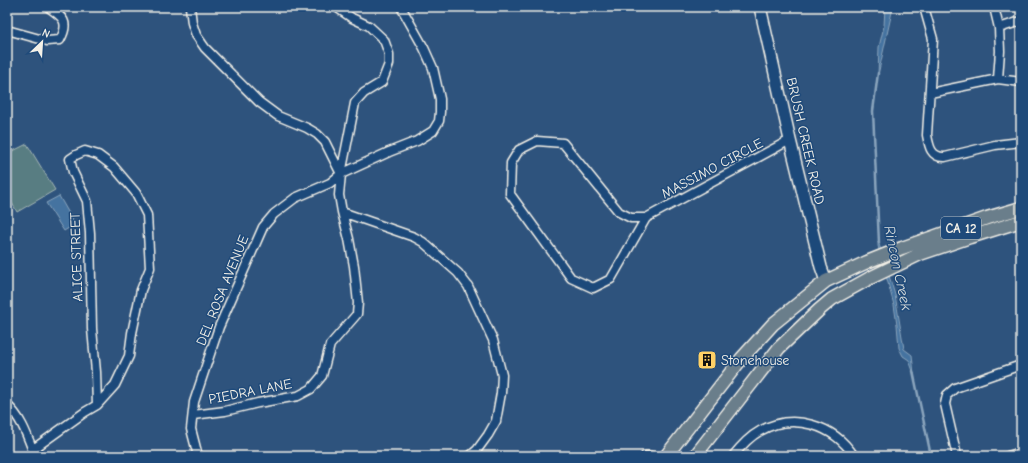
<svg xmlns="http://www.w3.org/2000/svg" width="1028" height="463" viewBox="0 0 1028 463" font-family="'Comic Neue',sans-serif">
<style>
.green{fill:#597d82;stroke:#a6b7b5}
.water{fill:#4573a0;stroke:#8ba5bd}
.lines{fill:none;stroke-linecap:round;stroke-linejoin:round}
.stream{stroke:#8ba5bd;stroke-width:2.5}
.street-casing{stroke:#f4f1e8;stroke-width:11}
.secondary-casing{stroke:#f4f1e8;stroke-width:14}
.primary-casing{stroke:#f4f1e8;stroke-width:15}
.street{stroke:#1f4a7a;stroke-width:8}
.secondary{stroke:#1f4a7a;stroke-width:11}
.primary{stroke:#6b7e8b;stroke-width:12}
.labels{text-anchor:middle;stroke-width:3;stroke-linejoin:round;paint-order:stroke}
.shield{fill:#1f4a7a;stroke:#b4bfc7;stroke-width:1}
.shield-label{font-size:13px;font-weight:bold;fill:#f4f1e8}
.street-label{font-size:14px;fill:#f4f1e8;stroke:#1f4a7a}
.poi-label{font-size:14px;fill:#f4f1e8;stroke:#1f4a7a;text-anchor:start}
.water-label{font-size:15px;font-style:italic;fill:#dadedd;stroke:#1f4a7a}
</style>
<rect width="100%" height="100%" fill="#2e537d"/>
<filter id="ink" filterUnits="userSpaceOnUse"><feTurbulence type="fractalNoise" baseFrequency=".025" numOctaves="2"/><feDisplacementMap in="SourceGraphic" scale="8" xChannelSelector="R" yChannelSelector="G"/><feConvolveMatrix kernelMatrix="1 2 1 2 8 2 1 2 1" color-interpolation-filters="sRGB"/></filter>
<g filter="url(#ink)">
<path class="green" d="M27 144 55 190 17 212 7 194V154Z"/>
<path class="water" d="M885 7H893L878 75 879 47 884 26Z
M59 196 75 224 64 231 46 203Z
M878 241 895 295 904 349 912 355 914 374 909 360 903 356 899 348 897 325 894 305 878 246Z"/>
<g class="lines">
<path class="stream" d="M878 73 873 111 879 243
M913 371 931 456"/>
<g class="street-casing">
<path id="street" d="M190 7 192 23 196 35 205 48 259 102 278 116 307 128 317 134 325 142 341 174
M336 7 352 18 369 26 384 40 389 54V64L382 82 364 93 355 103 341 174 339 195 342 212 414 237 423 242 458 273 468 286 493 340 502 375 501 393 496 421 488 435 477 450 470 456
M924 7 933 39 927 135C929 146 931 158 945 157L995 145 1021 142
M994 7 999 28 1000 51 998 79
M999 28 1021 21
M7 30 47 41 60 40C70 22 63 17 48 7
M930 93 998 79 1021 82
M646 218 611 279 593 288 571 278 510 194 511 163 519 150 537 141 563 143 619 212 631 218H646L790 140
M7 405C22 418 28 438 35 456
M193 415 225 411 258 403 298 396 311 389 322 376 330 345 357 314 358 303 354 266 349 239 342 212
M32 450 85 412 97 405 115 385 129 356 132 333 141 290 150 268 147 215 136 193 114 167 98 155 85 151 76 155 70 159 73 172 87 201 90 233 92 329 96 372 97 405
M198 456 191 429 194 402 219 327 263 227 274 214 295 198 330 183 341 174 389 152 417 141 433 131 439 121 440 112V99L433 68 424 48 401 7
M645 456H651
M733 456C741 446 749 437 760 431 793 412 834 425 854 456
M957 456 945 404 947 395 955 388 1021 365
M1008 456 1021 452"/>
</g>
<g class="secondary-casing">
<path id="secondary" d="M760 7 790 140 821 267 826 281"/>
</g>
<g class="primary-casing">
<path id="primary" d="M666 456 742 358 773 324 826 281 867 262 902 248 987 218 1021 208
M695 456 779 348 819 310 832 299 870 278 920 254 970 237 1021 221"/>
</g>
<use href="#street" class="street"/>
<use href="#secondary" class="secondary"/>
<use href="#primary" class="primary"/>
</g>
</g>
<defs>
<g id="building-square" transform="scale(1)"><rect x="-9" y="-9" width="18" height="18" rx="4" fill="#ffd166" stroke="#1f4a7a"/><path d="M-4-6H4V6H1V3H-1V6H-4ZM-2.5-4.3h1.7v1.8h-1.7ZM.8-4.3h1.7v1.8H.8ZM-2.5-1h1.7V.8h-1.7ZM.8-1h1.7V.8H.8Z" fill="#111"/></g>
</defs>
<g fill-rule="evenodd">
<use href="#building-square" x="707" y="360"/>
</g>
<g class="labels">
<rect class="shield" x="941" y="217" width="40" height="22" rx="3"/>
<g class="shield-label">
<text x="961" y="233">CA 12</text>
</g>
<g class="street-label">
<text transform="translate(806 141) rotate(77)" y="5">BRUSH CREEK ROAD</text>
<text transform="translate(712 168) rotate(-28)" y="5">MASSIMO CIRCLE</text>
<text transform="translate(76 257) rotate(-92)" y="5">ALICE STREET</text>
<text transform="translate(222 290) rotate(-68)" y="5">DEL ROSA AVENUE</text>
<text transform="translate(250 391) rotate(-11)" y="5">PIEDRA LANE</text>
</g>
<g class="poi-label">
<text x="721" y="365">Stonehouse</text>
</g>
<g class="water-label">
<text transform="translate(898 268) rotate(78)" y="5">Rincon Creek</text>
</g>
</g>
<rect width="1028" height="463" fill="none" stroke="#1f4a7a" stroke-width="24"/>
<rect x="12" y="12" width="1004" height="439" fill="none" stroke="#f4f1e8" stroke-width="1.5" filter="url(#ink)"/>
<g transform="translate(42 42) rotate(25)" stroke="#1f4a7a" stroke-width="3" paint-order="stroke">
<path d="M0-3L7 15L0 10L-7 15Z" fill="#f4f1e8"/>
<text y="-6" font-size="11" font-weight="bold" text-anchor="middle" fill="#f4f1e8">N</text>
</g>
</svg>
